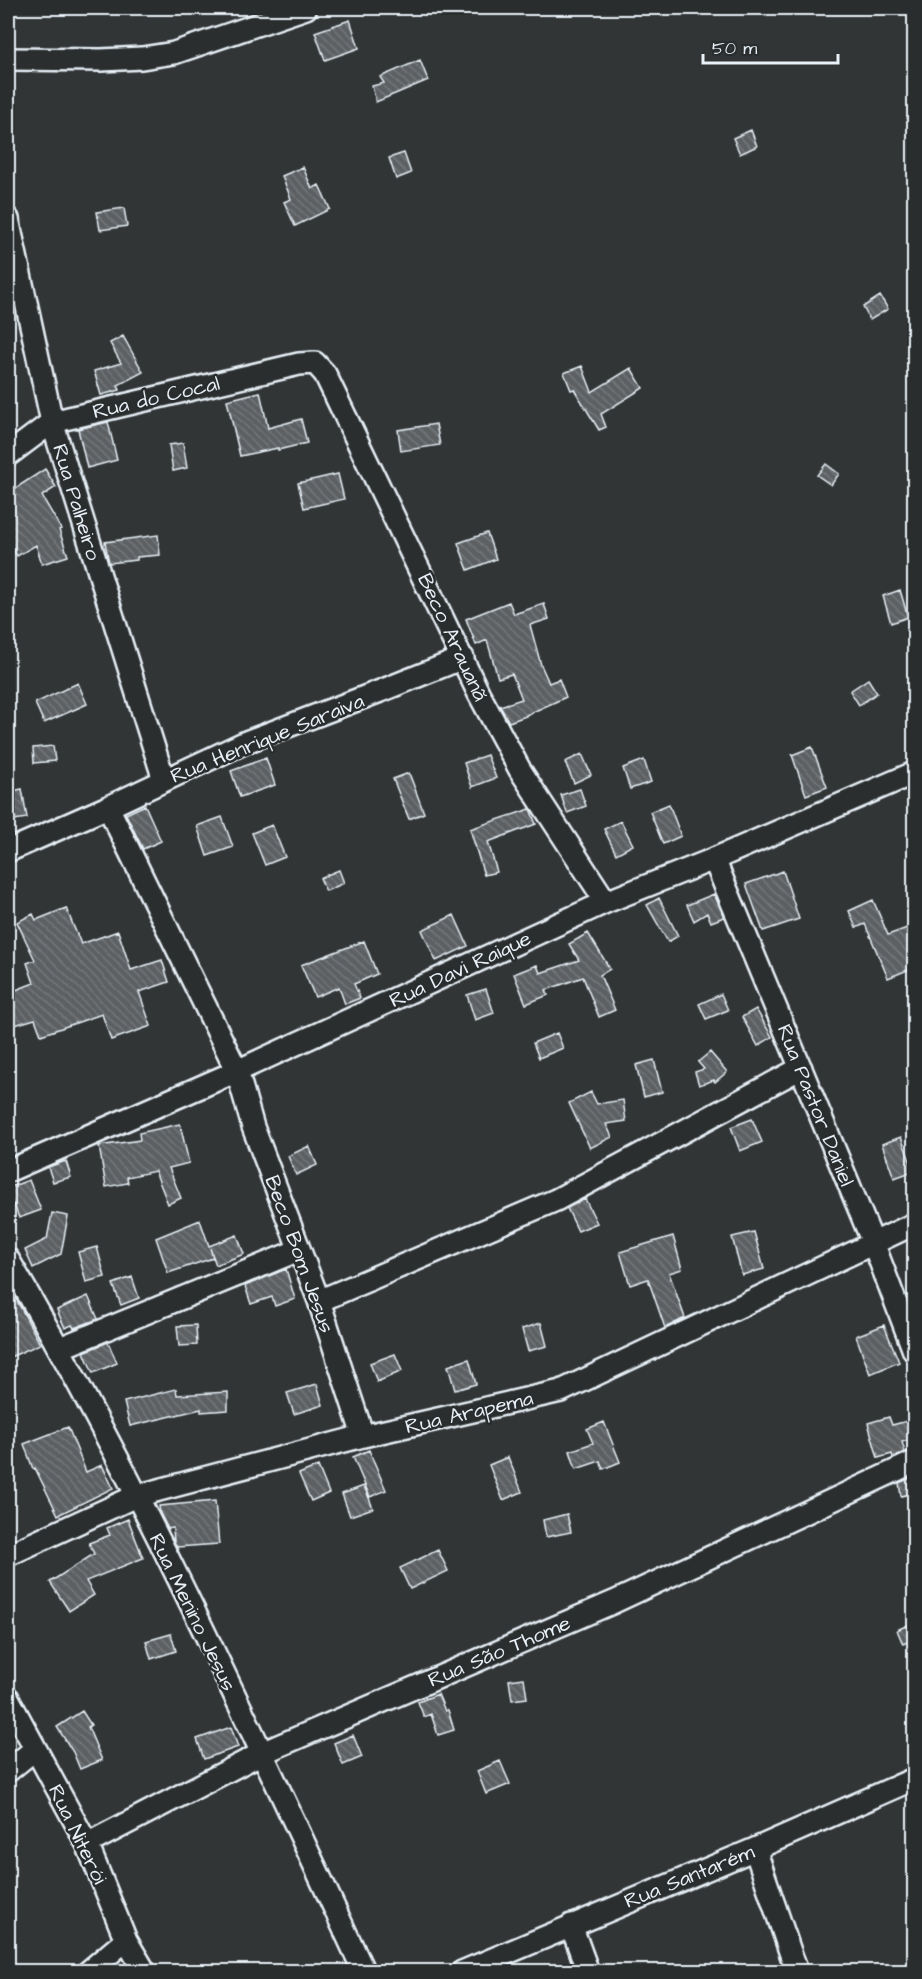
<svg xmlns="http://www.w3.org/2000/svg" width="922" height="1979" viewBox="0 0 922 1979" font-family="'Architects Daughter',sans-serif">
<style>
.building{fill:url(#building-back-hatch);stroke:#e8f1f8;stroke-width:1.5}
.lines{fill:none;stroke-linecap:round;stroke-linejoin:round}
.minor-casing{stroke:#e8f1f8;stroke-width:26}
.minor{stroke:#2a2d2e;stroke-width:21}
.labels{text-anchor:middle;stroke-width:5;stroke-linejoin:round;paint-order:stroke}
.street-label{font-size:21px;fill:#e8f1f8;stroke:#2a2d2e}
</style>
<defs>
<pattern id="building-back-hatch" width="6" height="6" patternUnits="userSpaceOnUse" patternTransform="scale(1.5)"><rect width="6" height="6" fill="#5c6063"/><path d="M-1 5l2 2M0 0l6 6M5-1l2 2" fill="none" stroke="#73777a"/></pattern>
</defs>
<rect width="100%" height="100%" fill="#323536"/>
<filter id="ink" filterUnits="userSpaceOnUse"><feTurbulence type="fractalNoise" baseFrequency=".0167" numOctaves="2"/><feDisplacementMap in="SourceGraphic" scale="12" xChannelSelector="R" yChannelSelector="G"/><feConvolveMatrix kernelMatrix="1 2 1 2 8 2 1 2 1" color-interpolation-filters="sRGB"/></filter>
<g filter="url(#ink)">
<path class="building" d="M350 20 359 48 325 60 315 32Z
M420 60 428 80 376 102 372 86 384 83 380 77Z
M751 130 757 146 740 154 733 138Z
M404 153 411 173 396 179 389 158Z
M303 167 312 189 319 185 330 209 295 226 284 202 291 199 282 176Z
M124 208 127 226 100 230 97 212Z
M880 296 888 309 870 320 863 307Z
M123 336 143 372 118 385 120 390 101 395 94 371 121 363 110 343Z
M582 366 592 392 631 368 643 388 601 414 606 427 599 430 574 389 571 390 564 373Z
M260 392 268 428 301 419 307 443 278 450V448L240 456 227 400Z
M108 422 117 460 87 468 78 429Z
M436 424 440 445 401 451 398 430Z
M183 443 187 468 173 471 169 445Z
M826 464 839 474 831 485 817 475Z
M45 469 56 487 42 496 61 529 59 530 68 556 42 564 36 545 17 556 8 541V493Z
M338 474 344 499 304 508 298 483Z
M487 533 496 559 468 570 458 543Z
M158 535 160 555 137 557V560L109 563 105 542Z
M900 590 908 617 891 623 883 596Z
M509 602 514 614 544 604 549 619 530 625 541 665 549 683 559 679 566 697 526 715V716L509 722 500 706 522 699 512 674 498 678 487 640 476 645 466 619Z
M868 679 877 693 859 705 850 691Z
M78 683 87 704 44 723 35 703Z
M53 746 55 761 34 763 33 748Z
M812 747 827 787 806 795 792 755Z
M582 754 591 775 574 783 565 762Z
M487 755 496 778 472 787 464 763Z
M266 758 275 785 240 797 231 771Z
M644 760 651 782 630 789 623 768Z
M409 773 424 813 409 819 393 779Z
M22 789 27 818 8 821V792Z
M580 789 586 806 567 813 561 795Z
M669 804 681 836 663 844 650 812Z
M145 805 161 841 143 849 126 814Z
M530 809 536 824 488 842 497 872 484 875 470 829Z
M222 817 233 847 207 856 197 826Z
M621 821 633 845 616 854 604 829Z
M272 825 285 857 265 865 252 833Z
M339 870 344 883 326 891 320 878Z
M783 871 799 919 763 931 746 884Z
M714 894 724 917 711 922 707 913 694 921 687 905Z
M659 898 678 936 668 942 647 905Z
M873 900 888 935 915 925V940L908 942 915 956V967L888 978 865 924 856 928 849 911Z
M66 908 81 944 118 931 131 970 162 960 169 982 139 992 151 1026 111 1040 102 1014 41 1035 35 1019 8 1027V993L34 983 27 963 35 960 17 922 33 914 36 920Z
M454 915 468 946 436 961 422 930Z
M588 933 610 969 600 975 615 1010 599 1017 583 977 546 990 548 995 526 1004 514 974 537 965 540 973 579 960 569 944Z
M364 941 377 974 354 984 360 998 345 1004 339 987 315 997 301 965Z
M486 989 494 1013 475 1020 467 995Z
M721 994 728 1010 706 1019 699 1004Z
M756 1009 772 1037 758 1046 742 1017Z
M557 1033 563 1048 539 1058 533 1043Z
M710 1052 727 1072 715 1082 714 1080 699 1085 695 1072 704 1069 698 1062Z
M654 1060 662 1092 644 1097 636 1065Z
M591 1092 597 1104 623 1100 626 1121 606 1124 612 1137 590 1148 569 1103Z
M752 1119 762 1142 740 1151 731 1127Z
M180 1124 189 1163 169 1168 181 1198 168 1204 155 1171 127 1177 128 1183 106 1187 99 1146 140 1140 139 1133Z
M901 1137 914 1171 894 1178 882 1144Z
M309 1146 317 1165 296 1175 288 1156Z
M66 1161 71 1177 53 1182 48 1167Z
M29 1180 41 1210 19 1218 14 1204 8 1207V1188Z
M585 1199 597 1223 578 1231 567 1208Z
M52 1213 68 1216 61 1254 33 1268 25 1250 47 1239Z
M200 1220 209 1246 237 1235 244 1254 216 1265 210 1248 213 1258 168 1273 156 1238Z
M754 1232 764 1269 742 1275 732 1237Z
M673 1236 682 1269 669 1273 685 1318 665 1328 648 1279 630 1285 620 1252Z
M97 1247 105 1277 86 1282 78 1252Z
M286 1269 295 1299 275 1306 272 1297 251 1304 245 1286Z
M132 1277 139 1298 121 1305 113 1284Z
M8 1284 40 1344 8 1358Z
M88 1296 98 1319 74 1328 72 1325 65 1328 57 1310Z
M541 1323 547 1346 528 1351 522 1329Z
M196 1325 197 1345 179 1346 177 1326Z
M884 1325 899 1362 870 1374 856 1336Z
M108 1342 117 1363 93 1373 84 1352Z
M395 1354 402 1371 377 1382 370 1363Z
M469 1359 476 1384 455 1390 448 1366Z
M317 1384 323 1405 294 1414 287 1393Z
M176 1389 177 1395 228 1392V1410L201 1412V1409L130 1426 124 1402Z
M889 1417 892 1425 915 1419V1438L902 1442 905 1452 893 1458 892 1454 878 1458 868 1423Z
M604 1422 620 1462 603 1469 600 1461 576 1469 570 1451 593 1443 587 1429Z
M68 1427 86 1472 102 1465 113 1488 58 1515 35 1468 33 1469 24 1444Z
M369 1450 386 1490 370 1497 353 1457Z
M508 1457 522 1492 503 1500 489 1465Z
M318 1466 329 1493 311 1501 299 1474Z
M915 1476V1493L901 1496 899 1483Z
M364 1486 373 1508 350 1516 342 1494Z
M215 1501 219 1544 177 1547 174 1542 173 1528 168 1529 160 1513 159 1506Z
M567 1514 571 1532 546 1537 543 1520Z
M128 1519 143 1558 86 1581 94 1595 69 1611 50 1582 94 1554 89 1543 110 1535 107 1528Z
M438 1550 448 1571 410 1589 400 1568Z
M915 1622V1639L903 1644 897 1630Z
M171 1634 176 1651 151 1659 146 1641Z
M524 1678 527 1698 512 1700 509 1680Z
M438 1694 445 1711 448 1710 454 1730 438 1735 431 1714 424 1717 418 1702Z
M82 1711 91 1725 88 1727 102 1760 80 1769 73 1752 57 1727Z
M231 1727 238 1747 204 1759 197 1739Z
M353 1735 362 1757 343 1765 334 1743Z
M500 1761 510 1784 486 1794 477 1771Z"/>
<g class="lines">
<g class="minor-casing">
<path id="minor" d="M8 59 101 60 142 58 174 53 306 8
M8 219 52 422 164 780
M8 455 52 422 299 364 315 363 325 374 479 694 520 770 606 902
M108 807 237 1071 253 1127 319 1301 363 1436
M8 851 108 807 246 742 383 690 463 658
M714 859 874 1245 914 1351
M8 1171 237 1071 606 902 714 859 914 773
M8 1259C142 1488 252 1731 364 1972
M319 1301 556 1200 801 1068
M60 1348 299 1250
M8 1555 136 1496 363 1436 561 1391 914 1224
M8 1698 87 1844 126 1940 145 1972
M8 1771 35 1749
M87 1844 262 1753 614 1602 914 1462
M755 1849 797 1972
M571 1925 588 1972
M88 1972 126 1940
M462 1972 755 1849 914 1779"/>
</g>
<use href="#minor" class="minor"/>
</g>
</g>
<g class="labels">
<g class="street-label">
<text transform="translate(156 397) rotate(-13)" y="7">Rua do Cocal</text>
<text transform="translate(77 502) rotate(73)" y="7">Rua Palheiro</text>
<text transform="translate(453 637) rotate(65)" y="7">Beco Arauanã</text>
<text transform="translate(267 738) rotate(-22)" y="7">Rua Henrique Saraiva</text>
<text transform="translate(460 969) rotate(-25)" y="7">Rua Davi Raique</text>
<text transform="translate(816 1105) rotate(68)" y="7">Rua Pastor Daniel</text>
<text transform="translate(300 1254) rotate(70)" y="7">Beco Bom Jesus</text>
<text transform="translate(469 1412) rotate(-13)" y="7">Rua Arapema</text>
<text transform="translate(193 1612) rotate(64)" y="7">Rua Menino Jesus</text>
<text transform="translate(499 1651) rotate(-23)" y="7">Rua São Thome</text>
<text transform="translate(78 1834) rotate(64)" y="7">Rua Niterói</text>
<text transform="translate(689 1876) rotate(-22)" y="7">Rua Santarém</text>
</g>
</g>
<rect width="922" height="1979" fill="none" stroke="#2a2d2e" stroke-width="30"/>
<rect x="15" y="15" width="892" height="1949" fill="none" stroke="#e8f1f8" stroke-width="2" filter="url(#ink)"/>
<path d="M703 54v9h135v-9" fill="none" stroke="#e8f1f8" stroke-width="3"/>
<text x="712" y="54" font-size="18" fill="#e8f1f8" stroke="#2a2d2e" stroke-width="4.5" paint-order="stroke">50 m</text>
</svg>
